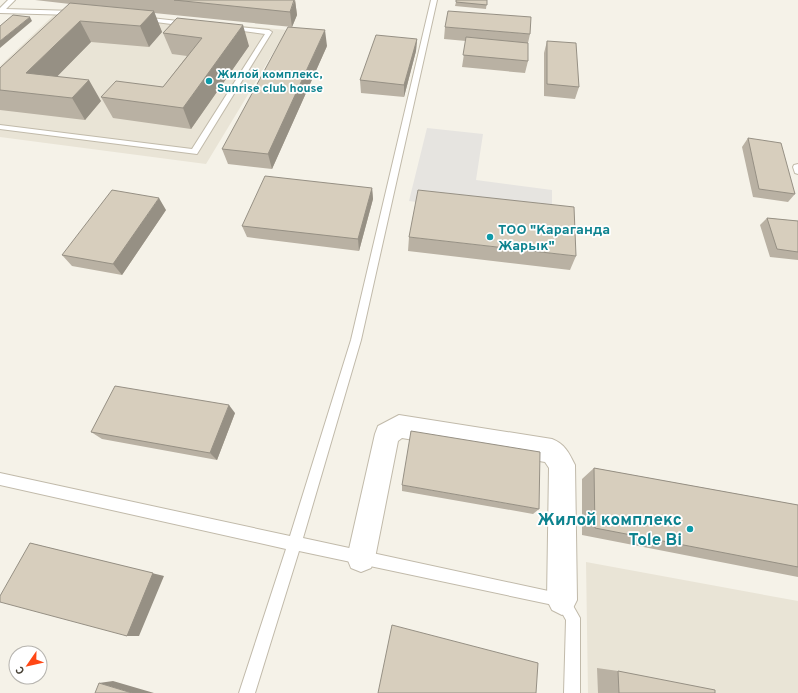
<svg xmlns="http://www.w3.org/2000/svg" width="798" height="693" viewBox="0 0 798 693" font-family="Overpass,sans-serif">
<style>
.residential{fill:#e9e4d6}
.parking{fill:#e6e4e0}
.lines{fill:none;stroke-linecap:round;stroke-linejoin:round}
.lane-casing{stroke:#c1baaa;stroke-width:2}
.street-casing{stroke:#c1baaa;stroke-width:2}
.lane{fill:#fff;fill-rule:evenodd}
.street{fill:#fff;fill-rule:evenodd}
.wall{fill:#b9b1a3}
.shaded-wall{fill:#969084}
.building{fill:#d7cebd;stroke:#969084}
.culture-dot{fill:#0f9aa8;stroke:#fff;stroke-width:1.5}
.labels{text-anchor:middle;stroke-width:3.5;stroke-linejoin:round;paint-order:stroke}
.far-culture-label{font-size:12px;font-weight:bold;fill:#0d838f;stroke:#fff;text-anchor:start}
.culture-label{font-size:14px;font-weight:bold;fill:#0d838f;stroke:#fff;text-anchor:start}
.near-culture-label{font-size:17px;font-weight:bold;fill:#0d838f;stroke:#fff;text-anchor:end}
</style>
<rect width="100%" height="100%" fill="#f5f2e8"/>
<path class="residential" d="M59 10 287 30 206 164 0 137V66Z
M586 562 798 601V693H588Z"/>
<path class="parking" d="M427 128 483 134 476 180 552 190V220L409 201Z"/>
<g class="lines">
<g class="lane-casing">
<path id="lane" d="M8 0H15L6 9 74 11 77 13 74 15 0 13V8Z
M431 0H437L361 340 303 538 567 595 580 618V693H564L566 620 558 606 299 551 255 693H239L286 549 0 485V473L290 536 351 340Z
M142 17 187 22 190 24 187 26 140 20V18Z
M230 26 269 30 272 32 197 154 0 129V125L192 149 265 34 228 29V27Z
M798 164V174L795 173 793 167 794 165Z"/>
</g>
<g class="street-casing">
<path id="street" d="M399 415 552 439C565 444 569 453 575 465L577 600 572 610 562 615 552 610 547 600 549 468 545 462 402 438 398 441 375 558 371 568 361 572 351 568 347 558 375 434 378 426Z"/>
</g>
<use href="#lane" class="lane"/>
<use href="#street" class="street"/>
</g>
<path class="wall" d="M35 0H295L297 15 292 27 154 13 162 32 149 47 91 42 57 76 101 101 85 120 0 110V68L70 4Z
M487 0 486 9 455 6 456 2Z
M177 18 249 46 191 129 113 118 101 97 163 87 187 56 172 54 163 33Z
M445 27 530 34 528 43V61L525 73 462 67 466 41 444 39Z
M417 39 416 51 404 97 361 93 360 80Z
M547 41 579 87 575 99 544 96V53Z
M327 46 272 169 228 164 222 149Z
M748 138 795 194 788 202 753 197 742 147Z
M372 188 373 199 359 251 247 237 242 226Z
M166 210 122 275 72 266 62 255Z
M767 218 798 221V260L770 257 760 225Z
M409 237 576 256 570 270 408 251Z
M235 413 217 460 102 439 91 432Z
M594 468 798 505V577L582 535V479Z
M402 485 539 509 533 514 402 491Z
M597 668 618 671 715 693H598Z"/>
<path class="shaded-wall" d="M295 0 297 15 292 27 290 12Z
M154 11 162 32 149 47 140 26Z
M30 17 32 21 0 48V41Z
M80 21 91 42 40 94 26 73Z
M243 25 249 46 191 129 183 108Z
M325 30 327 46 272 169 268 154Z
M417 39 416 51 404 97V85Z
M89 80 101 101 85 120 72 98Z
M372 188 373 199 359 251 358 239Z
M159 198 166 210 122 275 113 264Z
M229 405 235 413 217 460 210 453Z
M30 543 164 576 139 636H127Z
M113 681 154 693H132L99 683Z"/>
<path class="building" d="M174 0H294L290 12Z
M456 0H487V5L456 2Z
M70 3 154 11 140 26 80 21 26 73 89 80 72 98 0 90V68Z
M448 11 531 17 530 34 445 27Z
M13 15 30 17 0 41V26Z
M177 18 243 25 183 108 101 97 116 81 163 87 202 38 163 33Z
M288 27 325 30 268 154 222 149Z
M376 35 417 39 404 85 360 80Z
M466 37 528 43V61L463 55Z
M547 41 576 43 579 87 547 84Z
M748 138 781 143 795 194 759 189Z
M265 176 372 188 358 239 242 226Z
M112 190 159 198 113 264 62 255Z
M418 190 574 207 576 256 409 237Z
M767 218 798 221V252L777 249Z
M115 386 229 405 210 453 91 432Z
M411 431 540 452 539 509 402 485Z
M594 468 798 505V567L595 528Z
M30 543 153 573 127 636 0 602V596Z
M392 625 538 663 536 693H378Z
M618 671 715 690V693H619Z
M99 683 132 693H95Z"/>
<g class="culture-dot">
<circle cx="209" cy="81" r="4"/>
<circle cx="490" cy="237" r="4"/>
<circle cx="690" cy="529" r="4"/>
</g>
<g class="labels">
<g class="far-culture-label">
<text x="217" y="78">Жилой комплекс,<tspan x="217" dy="14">Sunrise club house</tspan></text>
</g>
<g class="culture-label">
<text x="498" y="234">ТОО "Караганда<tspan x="498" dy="16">Жарык"</tspan></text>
</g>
<g class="near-culture-label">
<text x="682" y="525">Жилой комплекс<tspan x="682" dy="20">Tole Bi</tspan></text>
</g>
</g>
<g transform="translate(28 665) rotate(236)"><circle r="19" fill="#ffffff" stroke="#b6b4af"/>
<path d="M0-3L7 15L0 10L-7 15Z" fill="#ff4715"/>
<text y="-6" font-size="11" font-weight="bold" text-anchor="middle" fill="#494337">С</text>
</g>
</svg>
